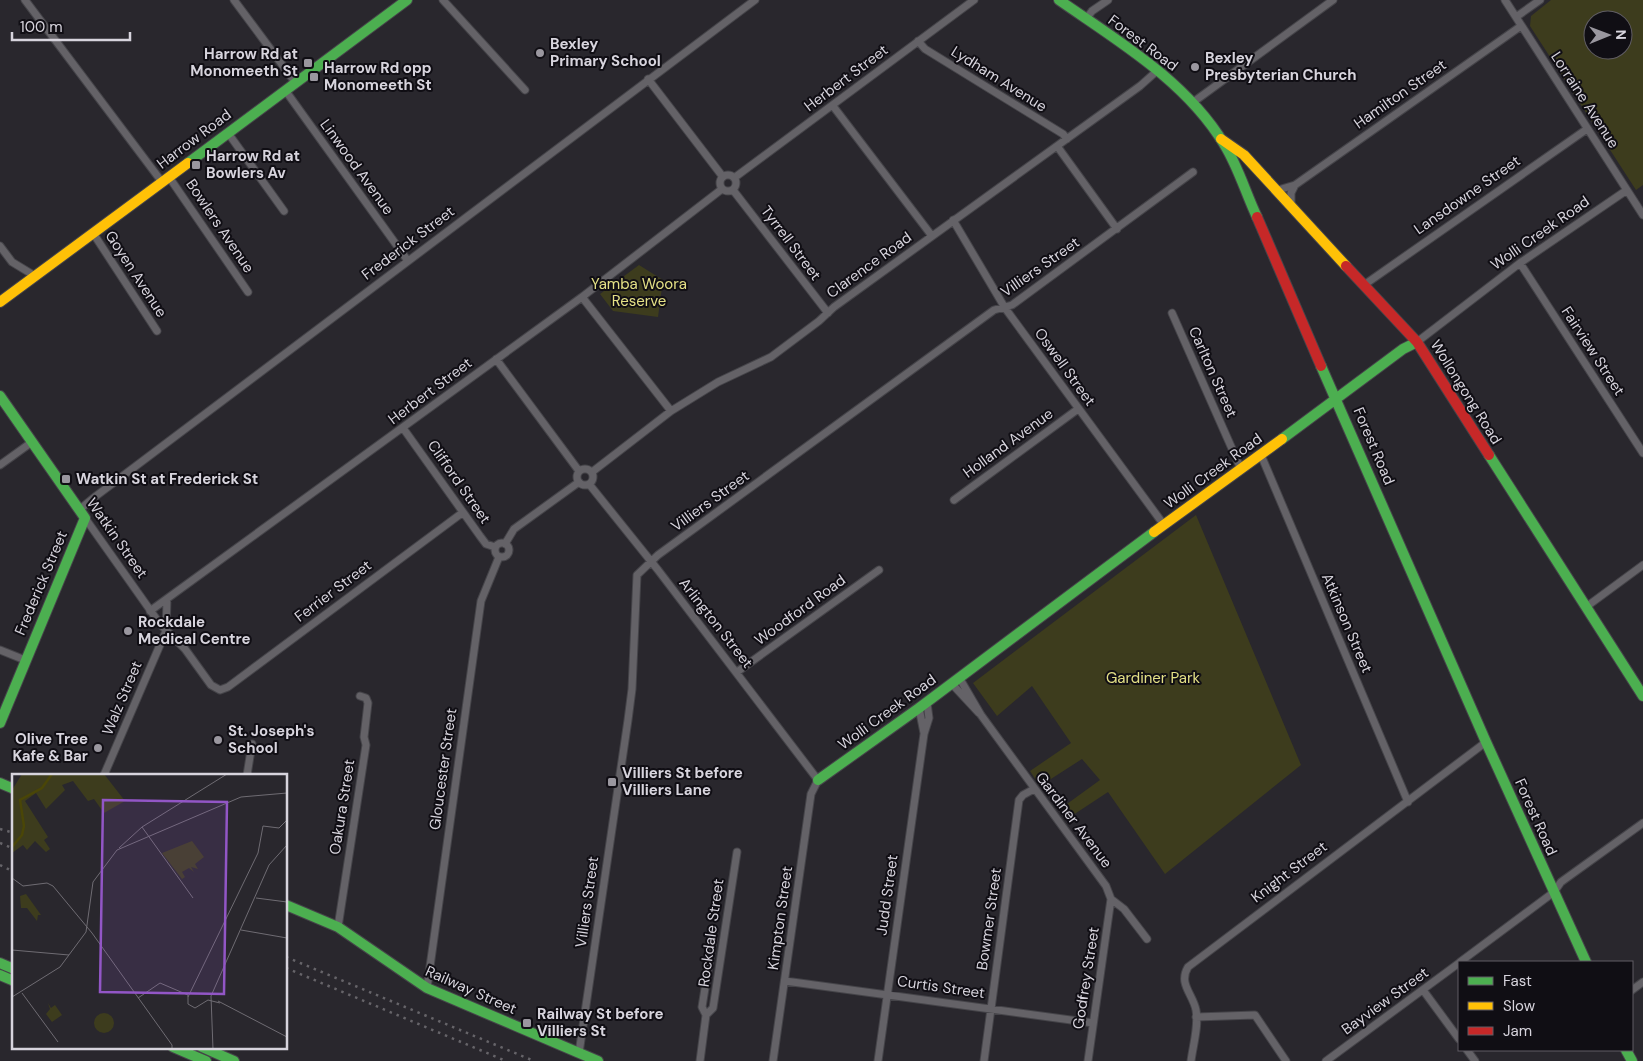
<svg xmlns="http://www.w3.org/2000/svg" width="1643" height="1061" viewBox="0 0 1643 1061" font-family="'DM Sans',sans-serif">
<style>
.green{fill:#3d3c1d;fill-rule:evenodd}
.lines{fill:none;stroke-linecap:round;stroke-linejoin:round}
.street-casing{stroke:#454449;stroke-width:9}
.fast-casing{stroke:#454449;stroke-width:12}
.slow-casing{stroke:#454449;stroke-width:12}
.jam-casing{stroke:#454449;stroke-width:12}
.street{stroke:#646267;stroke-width:7}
.fast{stroke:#4caf50;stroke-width:10}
.slow{stroke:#ffc107;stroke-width:10}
.jam{stroke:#c62828;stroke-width:10}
.rail{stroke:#666469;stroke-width:2.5;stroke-dasharray:2.5 5;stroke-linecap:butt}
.poi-dot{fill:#9a979f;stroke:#100e14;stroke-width:2}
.labels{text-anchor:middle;stroke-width:4;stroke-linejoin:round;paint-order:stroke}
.street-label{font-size:15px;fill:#d7d4dd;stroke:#100e14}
.poi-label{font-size:15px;font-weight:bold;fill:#d7d4dd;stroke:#100e14;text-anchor:start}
.park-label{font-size:15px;fill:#e4e086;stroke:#100e14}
.inset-river{fill:none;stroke:#4a4607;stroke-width:2.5}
.inset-road{fill:none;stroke:#6f6c73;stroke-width:1}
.view{fill:#9256c6;fill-opacity:0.15;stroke:#9256c6;stroke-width:2.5}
.inset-edge{fill:none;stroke:#d7d4dd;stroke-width:2.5}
</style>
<rect width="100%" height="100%" fill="#29272d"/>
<path class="green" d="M1551 0H1643V185L1636 190 1530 26 1531 16ZM1593 20H1623V50H1593Z
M639 265 663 280 658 317 613 311 600 294Z
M1196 515 1301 765 1165 874 1108 792 1067 819 1060 809 1100 780 1082 759 1040 786 1030 771 1071 743 1032 686 997 716 973 683Z"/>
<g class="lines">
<g class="street-casing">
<path id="street" d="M25 0 162 182
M234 0 295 82
M443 0 525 90
M1505 0 1643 215
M1516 17 1540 0
M1086 19 1092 11 1108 0
M918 41 925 49 1063 134 1067 139
M648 79 723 177
M285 90 408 261
M1192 103 1333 0
M833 106 932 236
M228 133 284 211
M1057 146 1117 229
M720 183a8 8 0 1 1 16 0a8 8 0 1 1-16 0Z
M169 177 248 292
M734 178 974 0
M733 190 828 313
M1278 190 1295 185
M1291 207V193L1295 185 1521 26
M953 220 1005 308 1164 525
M93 233 157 331
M0 246 12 262 35 276
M1520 263 1643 453
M1364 285 1587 129
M582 297 671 411
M1172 313 1241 469
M1417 342 1520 263 1627 190
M496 359 579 471
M403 428 480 536 486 544 495 547
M1261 455 1408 802
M0 465 32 442
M577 477a8 8 0 1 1 16 0a8 8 0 1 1-16 0Z
M592 472 671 411 718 382 771 357 819 321 834 307 1140 86 1158 70
M589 484 658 570 818 780 811 794 773 1061
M954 500 1078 409
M79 510 96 496 755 0
M85 518 160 624 185 649 211 685 220 690 228 687 462 513
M495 550a7 7 0 1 1 14 0a7 7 0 1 1-14 0Z
M505 544 514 529 579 482
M1586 607 1643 565
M150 611 582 297 722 189
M0 650 25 660
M737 672 879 570
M960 679 981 715 1106 886 1111 899 1124 909 1147 939
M952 684 979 713
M919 708 924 733
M104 775 166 631 167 599
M247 775 252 744
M338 927 366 745 364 737 368 703 366 698 360 696
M1460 962 1554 892 1561 882 1643 823
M785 981 1093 1023
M427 988 481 601 499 557
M1423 990 1459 1039
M1632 990 1643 982
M706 1015 713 1008 737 852
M1196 1017 1255 1015 1286 1061
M1467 1050 1475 1061
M579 1053 628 720 632 689 637 575 658 555 994 310 1012 305 1193 172
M700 1061 706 1015 702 1007 713 939
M878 1061 924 734 929 718 927 703
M984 1061 1019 800 1023 795 1034 789
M1088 1061 1111 899
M1191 1061C1193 1045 1199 1026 1196 1010 1193 994 1178 984 1188 967L1486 742
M1326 1061 1459 963"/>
</g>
<g class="fast-casing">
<path id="fast" d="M1059 0C1118 41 1186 81 1224 144 1238 166 1246 194 1257 217
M188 163 407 0
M1321 366 1486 742 1586 962
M0 396 85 518 0 723
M1282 439 1403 349 1417 342
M1489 455 1643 696
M818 780 919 708 1154 532
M0 783 14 789
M286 905 338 927 427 988 598 1061
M0 963 14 969
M0 975 14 981
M173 1047 206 1061
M202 1047 234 1061
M1626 1050 1632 1061"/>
</g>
<g class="slow-casing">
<path id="slow" d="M1221 139 1244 155 1346 266
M0 302 188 163
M1154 532 1282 439"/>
</g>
<g class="jam-casing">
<path id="jam" d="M1257 217 1321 366
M1346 266 1417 342 1489 455"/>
</g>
<use href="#street" class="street"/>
<use href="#fast" class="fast"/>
<use href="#slow" class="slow"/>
<use href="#jam" class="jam"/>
<path class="rail" d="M0 829 14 833
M0 843 14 849
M0 865 14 872
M286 957 534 1061
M286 968 506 1061"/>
</g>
<g class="poi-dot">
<circle cx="540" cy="53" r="5"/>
<rect x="303" y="58" width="10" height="10" rx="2.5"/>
<circle cx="1195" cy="67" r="5"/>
<rect x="309" y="72" width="10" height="10" rx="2.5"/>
<rect x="191" y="160" width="10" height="10" rx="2.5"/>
<rect x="61" y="474" width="10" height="10" rx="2.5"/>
<circle cx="128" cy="631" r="5"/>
<circle cx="218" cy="740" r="5"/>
<circle cx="98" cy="748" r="5"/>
<rect x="607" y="777" width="10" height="10" rx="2.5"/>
<rect x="522" y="1018" width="10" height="10" rx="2.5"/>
</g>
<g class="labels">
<g class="street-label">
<text transform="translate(1143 43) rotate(37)" y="5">Forest Road</text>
<text transform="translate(846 78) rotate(-37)" y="5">Herbert Street</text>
<text transform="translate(999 79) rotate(32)" y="5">Lydham Avenue</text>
<text transform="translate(1400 94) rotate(-35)" y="5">Hamilton Street</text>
<text transform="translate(1585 100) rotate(57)" y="5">Lorraine Avenue</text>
<text transform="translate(194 139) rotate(-37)" y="5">Harrow Road</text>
<text transform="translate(357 167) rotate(54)" y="5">Linwood Avenue</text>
<text transform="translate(1467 195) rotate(-35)" y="5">Lansdowne Street</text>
<text transform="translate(220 226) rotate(56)" y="5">Bowlers Avenue</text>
<text transform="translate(1540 233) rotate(-35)" y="5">Wolli Creek Road</text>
<text transform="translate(408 243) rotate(-37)" y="5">Frederick Street</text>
<text transform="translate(791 243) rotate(53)" y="5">Tyrrell Street</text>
<text transform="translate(869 265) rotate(-36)" y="5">Clarence Road</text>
<text transform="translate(1040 267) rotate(-35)" y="5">Villiers Street</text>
<text transform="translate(136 274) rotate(57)" y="5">Goyen Avenue</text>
<text transform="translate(1593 351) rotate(57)" y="5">Fairview Street</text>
<text transform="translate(1065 367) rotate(54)" y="5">Oswell Street</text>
<text transform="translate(1213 372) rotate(66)" y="5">Carlton Street</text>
<text transform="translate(430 391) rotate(-37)" y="5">Herbert Street</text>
<text transform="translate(1466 392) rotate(58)" y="5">Wollongong Road</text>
<text transform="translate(1008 443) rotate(-36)" y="5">Holland Avenue</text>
<text transform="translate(1374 446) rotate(67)" y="5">Forest Road</text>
<text transform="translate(1213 471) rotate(-36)" y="5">Wolli Creek Road</text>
<text transform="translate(459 482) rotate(55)" y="5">Clifford Street</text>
<text transform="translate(710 501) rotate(-36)" y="5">Villiers Street</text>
<text transform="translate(117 538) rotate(55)" y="5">Watkin Street</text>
<text transform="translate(41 583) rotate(-67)" y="5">Frederick Street</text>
<text transform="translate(333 591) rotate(-37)" y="5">Ferrier Street</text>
<text transform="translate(800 610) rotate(-36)" y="5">Woodford Road</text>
<text transform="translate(716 623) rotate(52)" y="5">Arlington Street</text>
<text transform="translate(1347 623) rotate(67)" y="5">Atkinson Street</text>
<text transform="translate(122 698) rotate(-67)" y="5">Walz Street</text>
<text transform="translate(887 712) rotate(-36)" y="5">Wolli Creek Road</text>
<text transform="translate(443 769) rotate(-82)" y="5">Gloucester Street</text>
<text transform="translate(342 807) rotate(-81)" y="5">Oakura Street</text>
<text transform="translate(1536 817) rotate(66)" y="5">Forest Road</text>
<text transform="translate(1074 820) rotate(53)" y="5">Gardiner Avenue</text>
<text transform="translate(1289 872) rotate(-37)" y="5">Knight Street</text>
<text transform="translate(887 895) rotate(-82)" y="5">Judd Street</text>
<text transform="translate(587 902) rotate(-82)" y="5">Villiers Street</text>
<text transform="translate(780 918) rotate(-82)" y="5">Kimpton Street</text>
<text transform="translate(989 919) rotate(-82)" y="5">Bowmer Street</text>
<text transform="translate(711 933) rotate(-82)" y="5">Rockdale Street</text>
<text transform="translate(1086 978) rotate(-81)" y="5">Godfrey Street</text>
<text transform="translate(941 987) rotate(8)" y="5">Curtis Street</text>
<text transform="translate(471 990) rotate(24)" y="5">Railway Street</text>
<text transform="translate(1385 1001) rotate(-36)" y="5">Bayview Street</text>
</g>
<g class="poi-label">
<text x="550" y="49">Bexley<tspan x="550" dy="17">Primary School</tspan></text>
<text x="298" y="59" text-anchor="end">Harrow Rd at<tspan x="298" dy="17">Monomeeth St</tspan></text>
<text x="1205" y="63">Bexley<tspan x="1205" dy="17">Presbyterian Church</tspan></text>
<text x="324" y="73">Harrow Rd opp<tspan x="324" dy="17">Monomeeth St</tspan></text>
<text x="206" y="161">Harrow Rd at<tspan x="206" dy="17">Bowlers Av</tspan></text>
<text x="76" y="484">Watkin St at Frederick St</text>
<text x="138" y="627">Rockdale<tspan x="138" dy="17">Medical Centre</tspan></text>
<text x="228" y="736">St. Joseph's<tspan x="228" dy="17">School</tspan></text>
<text x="88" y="744" text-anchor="end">Olive Tree<tspan x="88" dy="17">Kafe &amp; Bar</tspan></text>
<text x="622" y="778">Villiers St before<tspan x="622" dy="17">Villiers Lane</tspan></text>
<text x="537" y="1019">Railway St before<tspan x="537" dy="17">Villiers St</tspan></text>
</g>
<g class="park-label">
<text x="639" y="289">Yamba Woora<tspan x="639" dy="17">Reserve</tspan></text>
<text x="1153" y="683">Gardiner Park</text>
</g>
</g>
<g transform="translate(12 774)">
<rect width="275" height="275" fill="#29272d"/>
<path d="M10 0H92L113 27 92 39 82 25 76 27 61 7 50 11 53 16 34 35 24 19 13 27 36 63 32 66 38 75 34 78 23 67 15 76 11 71 0 79V16ZM180 67 192 83 183 90 186 95 179 93 182 98 177 94 170 98 173 103 170 105 150 79ZM14 120 29 141H26L25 147 15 134H9L8 122ZM36 229 39 234 43 231 50 241 40 248 34 240 38 235ZM82 249a10 10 0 1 1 20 0a10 10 0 1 1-20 0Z" fill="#3d3c1d"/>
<path class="inset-river" d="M0 73 10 61 12 52 8 26 30 14 40 0"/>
<path class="inset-road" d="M130 53 181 124M107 74 130 53 215 0M0 104 11 112 35 109 41 112 80 159 160 271V275M244 124 275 128M229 156 275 164M0 176 57 181M10 219 46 268M0 223 48 193 74 158 81 108 105 76 229 23 275 19M176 223 246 79 251 52 267 54 275 46M126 224 148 209 176 221V230L183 234 196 226 208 229M206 227 275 263M201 275 199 222 257 91 275 71"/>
<path class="view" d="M91 26 215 28 212 220 88 218Z"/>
<rect width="275" height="275" class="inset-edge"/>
</g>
<rect x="1458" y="961" width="175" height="90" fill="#100e14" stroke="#605d64"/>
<rect x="1468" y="977" width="25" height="8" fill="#4caf50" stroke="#605d64"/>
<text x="1503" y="986" font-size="15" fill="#d7d4dd">Fast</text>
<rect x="1468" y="1002" width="25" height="8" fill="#ffc107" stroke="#605d64"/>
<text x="1503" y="1011" font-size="15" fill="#d7d4dd">Slow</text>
<rect x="1468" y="1027" width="25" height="8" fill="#c62828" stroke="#605d64"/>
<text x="1503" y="1036" font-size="15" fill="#d7d4dd">Jam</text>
<g transform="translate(1608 35) rotate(89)"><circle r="24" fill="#100e14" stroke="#605d64"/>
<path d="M0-4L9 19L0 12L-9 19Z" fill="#9a979f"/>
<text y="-8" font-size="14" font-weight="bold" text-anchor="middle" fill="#d7d4dd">N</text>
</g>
<path d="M12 32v8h118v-8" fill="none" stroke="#d7d4dd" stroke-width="2.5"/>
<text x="20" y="32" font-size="15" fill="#d7d4dd" stroke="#100e14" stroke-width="4" paint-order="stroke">100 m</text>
</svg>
